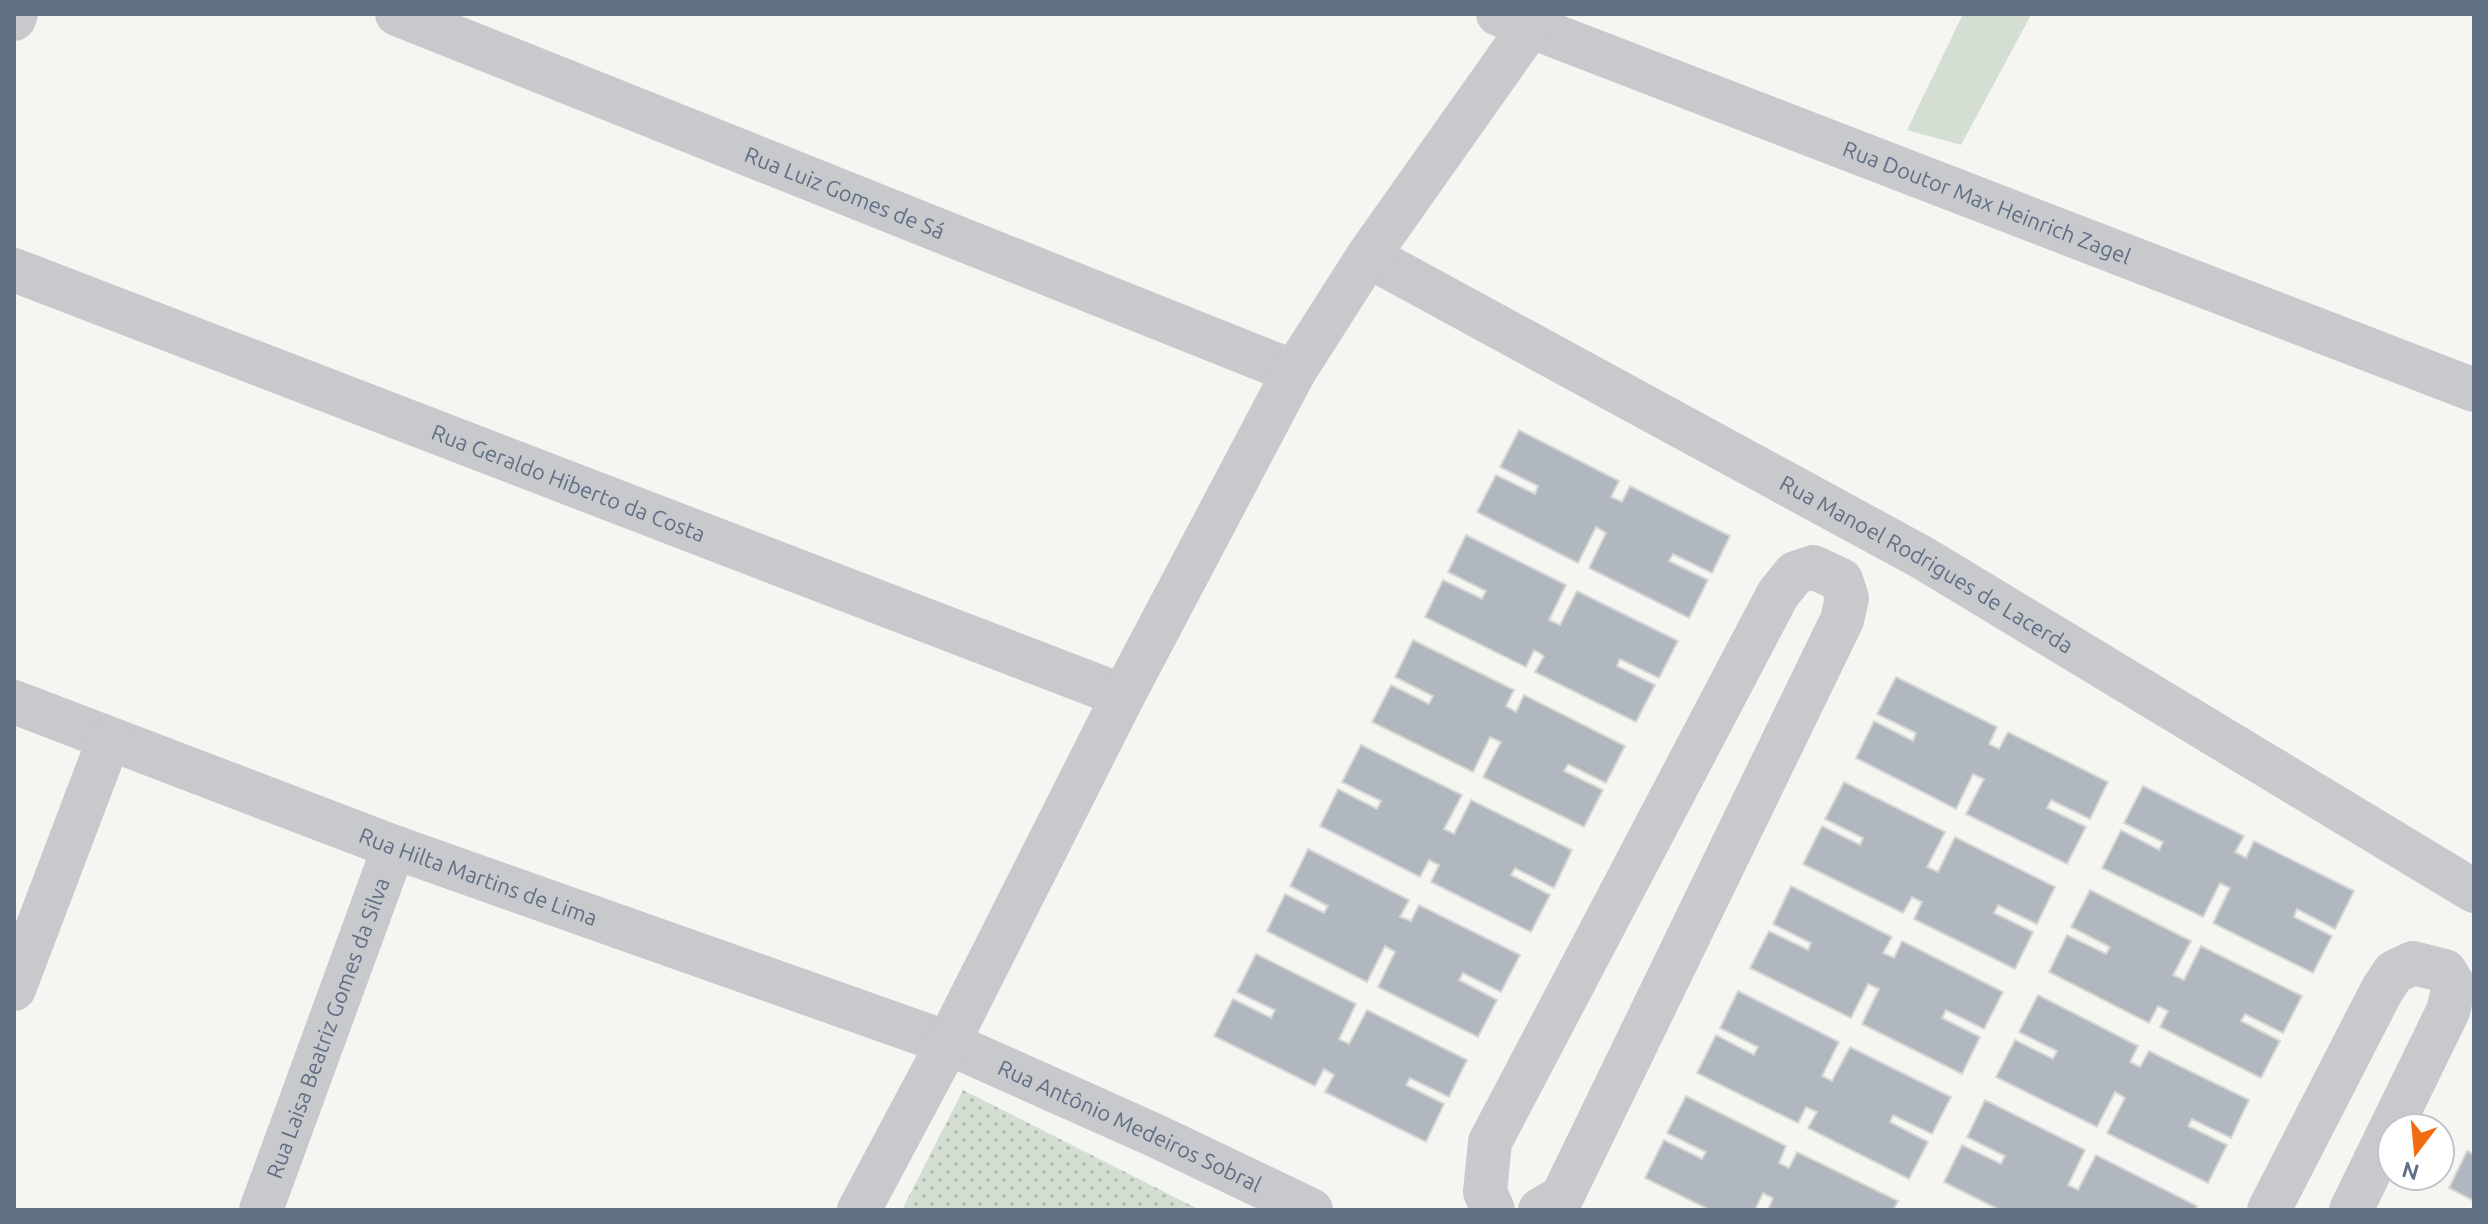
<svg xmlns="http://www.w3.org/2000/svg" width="2488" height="1224" viewBox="0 0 2488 1224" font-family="Ubuntu,sans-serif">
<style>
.grass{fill:#d4ded2}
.park{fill:url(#park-dots)}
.building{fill:#b1b7be;stroke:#d6d7d4;stroke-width:2}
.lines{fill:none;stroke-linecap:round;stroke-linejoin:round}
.minor{stroke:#c7c9cd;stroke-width:44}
.labels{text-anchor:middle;stroke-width:8;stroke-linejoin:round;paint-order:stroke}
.street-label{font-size:22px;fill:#616f85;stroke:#fff}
</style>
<defs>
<pattern id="park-dots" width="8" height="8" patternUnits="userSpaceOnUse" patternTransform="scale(2)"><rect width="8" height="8" fill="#d4ded2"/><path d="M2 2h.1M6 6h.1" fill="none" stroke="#afb8b0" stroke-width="1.8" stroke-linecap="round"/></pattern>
</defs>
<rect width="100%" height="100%" fill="#f5f6f1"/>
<path class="grass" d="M1963 14 2031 15 1961 145 1907 130Z"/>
<path class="park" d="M963 1090 1200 1210H902Z"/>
<path class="building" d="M1519 430 1619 481 1611 497 1622 502 1630 486 1730 536 1712 573 1673 554 1669 561 1708 580 1689 618 1589 568 1606 533 1596 527 1578 563 1477 512 1496 475 1535 494 1538 486 1500 467Z
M1466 535 1566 585 1549 620 1560 625 1577 591 1678 641 1659 678 1620 659 1617 666 1655 685 1636 722 1535 672 1544 656 1534 650 1526 667 1425 617 1443 580 1482 599 1486 591 1448 572Z
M1413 640 1514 690 1506 706 1516 712 1524 695 1625 746 1606 783 1568 764 1564 771 1603 790 1584 827 1483 777 1501 742 1490 737 1473 772 1372 722 1391 685 1429 704 1433 696 1395 677Z
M1896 677 1997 727 1989 744 1999 749 2008 732 2108 782 2090 819 2051 800 2047 808 2086 827 2067 864 1966 814 1984 779 1973 774 1956 809 1856 758 1874 721 1913 741 1916 733 1877 714Z
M1361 745 1462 795 1444 829 1454 834 1471 800 1572 850 1554 888 1515 868 1511 875 1550 895 1531 932 1431 882 1439 865 1429 860 1420 877 1320 826 1338 789 1377 809 1381 801 1342 782Z
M1844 782 1945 832 1927 867 1938 872 1955 837 2055 887 2037 924 1998 905 1994 913 2033 932 2015 969 1914 919 1922 902 1912 897 1903 913 1803 864 1822 826 1860 845 1863 838 1825 819Z
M2143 786 2244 836 2235 852 2246 858 2254 841 2354 891 2335 929 2297 909 2294 917 2332 936 2313 973 2213 923 2230 888 2220 883 2203 917 2102 868 2121 830 2159 850 2163 842 2124 823Z
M1308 849 1409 900 1400 917 1411 921 1419 905 1520 955 1501 992 1463 973 1459 980 1497 1000 1478 1037 1378 987 1395 952 1385 946 1367 982 1267 931 1285 894 1324 913 1328 906 1290 886Z
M1791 886 1892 937 1883 953 1894 958 1902 941 2003 992 1984 1029 1946 1010 1942 1018 1980 1037 1962 1074 1862 1024 1879 989 1868 984 1851 1018 1750 968 1769 931 1808 950 1811 943 1773 924Z
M2090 890 2191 941 2173 975 2184 980 2201 946 2302 996 2283 1033 2245 1014 2241 1021 2280 1041 2261 1078 2160 1027 2168 1011 2158 1006 2149 1023 2049 972 2067 935 2106 954 2110 947 2071 927Z
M1256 954 1356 1004 1339 1039 1349 1044 1367 1010 1467 1060 1449 1097 1410 1078 1406 1085 1444 1104 1426 1142 1325 1092 1334 1075 1324 1069 1315 1086 1214 1036 1233 999 1271 1018 1275 1010 1237 992Z
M1738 991 1839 1042 1822 1076 1832 1081 1850 1047 1951 1097 1932 1134 1893 1115 1890 1122 1928 1142 1909 1179 1808 1128 1817 1112 1806 1107 1798 1123 1697 1073 1716 1035 1754 1055 1758 1047 1720 1028Z
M2038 995 2138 1046 2130 1062 2140 1067 2149 1051 2249 1100 2231 1138 2192 1119 2188 1126 2227 1145 2208 1183 2107 1133 2125 1098 2115 1092 2097 1127 1996 1077 2015 1040 2053 1059 2057 1051 2019 1032Z
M1686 1096 1786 1146 1779 1163 1789 1168 1797 1152 1898 1201 1893 1210H1768L1773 1198 1763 1193 1755 1210H1710L1645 1178 1664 1140 1702 1159 1706 1152 1667 1133Z
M1985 1100 2085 1150 2068 1185 2078 1190 2096 1155 2197 1206 2194 1210H2000L1944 1182 1962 1145 2001 1164 2005 1156 1967 1137Z
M2467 1151 2474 1154V1201L2449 1188Z"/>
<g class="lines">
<g class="minor">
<path id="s1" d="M397 14 1294 372"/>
<path id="s2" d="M1498 14 2474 390"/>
<path d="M14 19 16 14"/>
<path id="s3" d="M1368 256 1923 558 2474 891"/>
<path id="s4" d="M14 270 1123 696"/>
<path id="s5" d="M14 702 394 847 948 1043 1154 1135 1311 1210"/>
<path d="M14 989 109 739"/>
<path id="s6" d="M261 1210 394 847"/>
<path d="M859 1210 948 1043 1123 696 1294 372 1368 256 1539 14"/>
<path d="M1493 1210 1485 1192 1490 1142 1778 594 1795 573 1813 567 1841 580 1847 598 1842 620 1562 1197 1540 1210"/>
<path d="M2269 1210 2382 990 2394 972 2413 963 2445 971 2454 986 2448 1011 2351 1210"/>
</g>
</g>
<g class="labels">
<g class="street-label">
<text dy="8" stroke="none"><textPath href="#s1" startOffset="482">Rua Luiz Gomes de Sá</textPath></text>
<text dy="8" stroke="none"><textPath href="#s2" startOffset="524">Rua Doutor Max Heinrich Zagel</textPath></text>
<text dy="8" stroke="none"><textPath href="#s4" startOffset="594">Rua Geraldo Hiberto da Costa</textPath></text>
<text dy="8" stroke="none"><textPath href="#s3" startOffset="638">Rua Manoel Rodrigues de Lacerda</textPath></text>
<text dy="8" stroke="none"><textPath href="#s5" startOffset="496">Rua Hilta Martins de Lima</textPath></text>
<text dy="8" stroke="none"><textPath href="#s6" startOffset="194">Rua Laisa Beatriz Gomes da Silva</textPath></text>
<text dy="8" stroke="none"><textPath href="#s5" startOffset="1194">Rua Antônio Medeiros Sobral</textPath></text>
</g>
</g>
<rect width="2488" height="1224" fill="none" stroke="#616f85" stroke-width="32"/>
<g transform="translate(2416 1152) rotate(196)"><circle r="38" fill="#ffffff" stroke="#c0c5ce" stroke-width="2"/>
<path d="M0-6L14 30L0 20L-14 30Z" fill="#f46c12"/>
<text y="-12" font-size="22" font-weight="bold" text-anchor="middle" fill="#616f85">N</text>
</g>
</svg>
